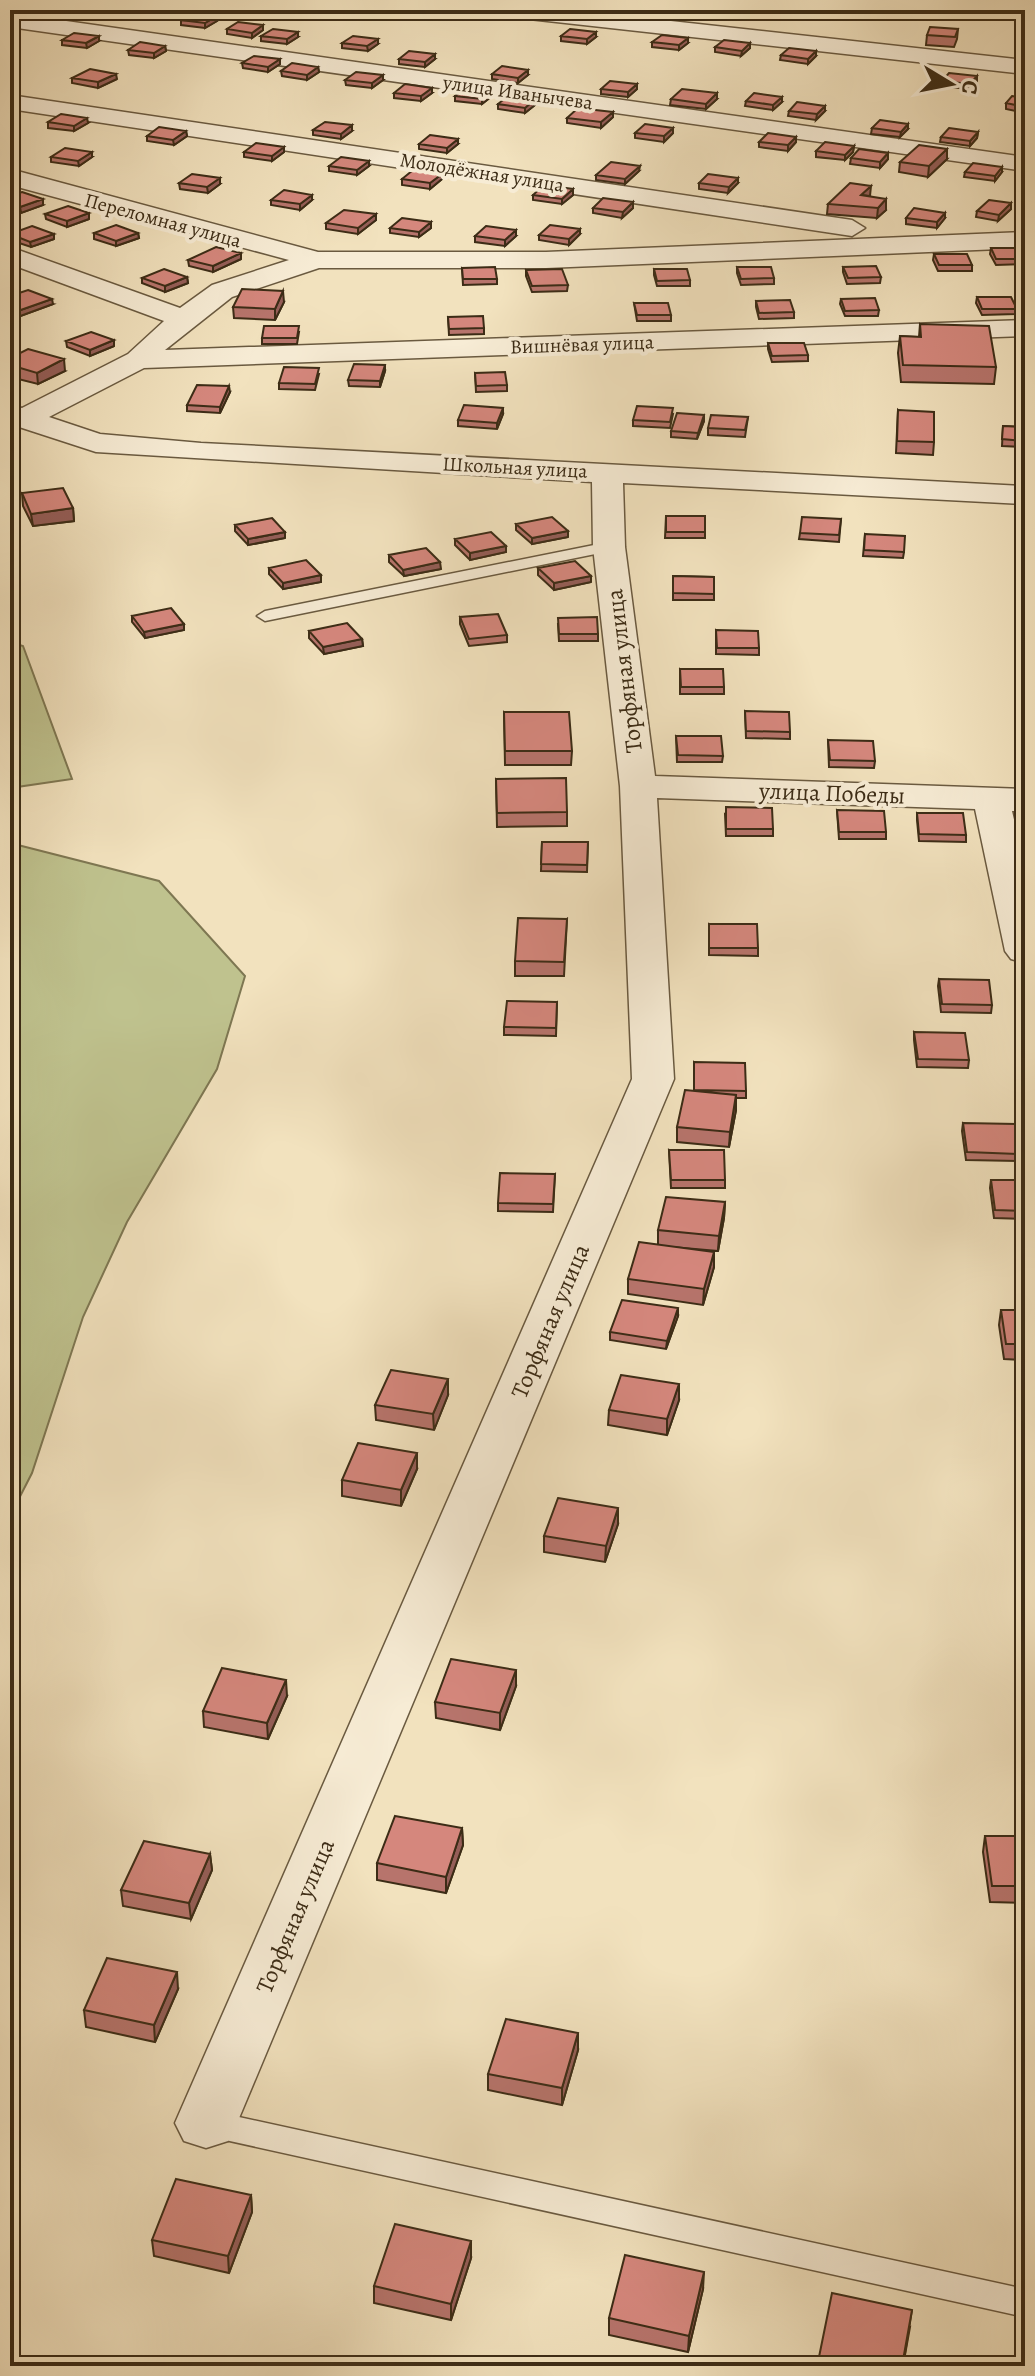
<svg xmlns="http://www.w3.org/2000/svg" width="1035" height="2376" viewBox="0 0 1035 2376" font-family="Alegreya,serif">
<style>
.green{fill:#bfc28e;stroke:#7e7752;stroke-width:2}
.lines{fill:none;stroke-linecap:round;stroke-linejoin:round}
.service-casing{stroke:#6a5a40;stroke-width:3}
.minor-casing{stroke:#6a5a40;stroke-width:3}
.service{fill:#f7ecd5;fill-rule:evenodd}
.minor{fill:#f7ecd5;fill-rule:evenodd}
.wall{fill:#b7746c;stroke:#3c2c16;stroke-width:2}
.shaded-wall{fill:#955e58;stroke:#3c2c16;stroke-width:2}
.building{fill:#d5877d;stroke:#3c2c16;stroke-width:2}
.labels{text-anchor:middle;stroke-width:8;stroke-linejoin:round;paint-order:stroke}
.far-street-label{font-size:20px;fill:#3c2c16;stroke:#f7ecd5}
.street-label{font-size:24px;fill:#3c2c16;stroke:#f7ecd5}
</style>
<rect width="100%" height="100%" fill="#f2e2be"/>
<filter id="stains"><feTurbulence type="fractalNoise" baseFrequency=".0025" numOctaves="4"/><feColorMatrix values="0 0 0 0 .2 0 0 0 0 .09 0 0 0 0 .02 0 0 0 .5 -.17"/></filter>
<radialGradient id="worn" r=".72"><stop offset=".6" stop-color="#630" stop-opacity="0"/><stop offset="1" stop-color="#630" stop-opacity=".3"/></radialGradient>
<path class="green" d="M10 642 23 646 72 779 10 788Z
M10 843 159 881 245 976 217 1069 127 1222 83 1317 32 1473 10 1516Z"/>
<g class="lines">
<g class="service-casing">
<path id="service" d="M609 542 617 547 615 550 265 621 257 616 265 611Z
M207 2110 1025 2289V2317L207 2136 196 2132 192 2123 196 2114Z"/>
</g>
<g class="minor-casing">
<path id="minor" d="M500 10H571L1025 60V74L511 17Z
M10 13 1025 157V171L10 27Z
M10 95 852 220 865 228 852 236 10 109Z
M10 169 318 252H546L1025 232V248L546 268H319L232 297 165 350 1025 320V336L144 368 49 417 100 434 201 443 1025 486V504L623 483 625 547 655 776 1025 789V811H1012L1025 867V963L1011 959 1005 951 975 809 657 798 674 1079 237 2123 228 2141 206 2148 184 2141 175 2123 632 1079 620 786 593 547 592 482 96 452 13 425 10 405 22 408 128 354 164 321 10 264V247L180 308 212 285 289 260 10 185Z"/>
</g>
<use href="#service" class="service"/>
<use href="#minor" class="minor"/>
</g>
<path class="wall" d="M891 10H920L919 14 891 12Z
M946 10H975L973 18 945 17Z
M181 20 217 21 205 28 181 25Z
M263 25V30L252 38 227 34V29Z
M958 29 957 39 954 47 926 45 927 35Z
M261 36 298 37 287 44 261 41Z
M561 36 596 37 587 44 561 41Z
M62 40 99 41 87 48 62 45Z
M652 42 688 43 679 50 652 47Z
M342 43 378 44 368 51 342 48Z
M750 43V48L741 56 715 52V47Z
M165 46 166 51 154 58 129 55 128 50Z
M781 55 816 56 808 64 780 60Z
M280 59V64L268 72 243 68 242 63Z
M399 59H435L425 67 399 64Z
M318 67 319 72 307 80 282 76 281 71Z
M492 74 528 75 518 83 492 79Z
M977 76V81L969 89 941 86 942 81Z
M72 78 117 79 98 88 72 83Z
M345 80H383L372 88 346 85Z
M637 84V89L628 97 601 94V89Z
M394 93H432L421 101 394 98Z
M455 96H492L482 104 455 101Z
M1025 98V113L1006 109V103Z
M671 99H717L706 109 670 105Z
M746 101 782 102 773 110 745 106Z
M498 104 535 105 525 113 498 109Z
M789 111H825L816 120 788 116Z
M613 112V117L601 128 567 123V118Z
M48 122 88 123 74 131 48 128Z
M673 128V133L664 142 635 138V133Z
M872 128 908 129 900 137 871 134Z
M313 130 352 131 341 139 313 135Z
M186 131 187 136 174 145 147 141V136Z
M978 132 977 138 970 146 940 142 941 137Z
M796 137V142L788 151 759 147V142Z
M419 144H458L447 153 419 149Z
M854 146 853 152 845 160 816 157V151Z
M284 147V152L272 161 244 157V152Z
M888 153V159L880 168 850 164 851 158Z
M51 157H92L79 166 51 162Z
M947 159 928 177 899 172 900 162Z
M329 166H369L357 175 329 171Z
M639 171 625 184 596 180V175Z
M965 172H1002L995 181 964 177Z
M442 174V179L430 189 402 185V179Z
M179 183 220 184 208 193 180 189Z
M699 183H738L728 193 699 189Z
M573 189V195L562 204 533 200V195Z
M10 196 43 205 21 213 10 209Z
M870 196 886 210 877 218 827 214 828 204Z
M271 200H312L300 210 271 205Z
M633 202V208L622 218 593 213V208Z
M1011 203V209L998 221 976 217 977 211Z
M45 214 89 219 67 227 46 219Z
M376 214V220L358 234 326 229V223Z
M906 218H945L937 228 906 224Z
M431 222V228L419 237 390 233V228Z
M94 233H138L139 238 116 246 94 239Z
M10 234 54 239 31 247 10 240Z
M580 234 569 245 539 240V235Z
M475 236H516L505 246 475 242Z
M991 248 1025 250V264L996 265 990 254Z
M934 254 972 265V271H938L933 260Z
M241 259 213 272 189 266 188 260Z
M737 267 774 278V284L741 285 737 273Z
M843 267 881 277 880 283 847 284 843 272Z
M462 268 497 279V284L463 285Z
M654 269 690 280V286H657L654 275Z
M526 270 568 285 567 291 532 292 526 276Z
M187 277 188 283 165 292 142 283V278Z
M10 296 53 304 15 318 10 316Z
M977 297 1017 309 1016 314 982 315 976 303Z
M841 299 879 310 878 316H845L840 304Z
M756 301 794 312V318L759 319 756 307Z
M284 302 275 320 234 318 233 307Z
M634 303 671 315V321H637Z
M448 317 484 328V334L449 335Z
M920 324 996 367 994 384 901 382 898 353 900 336 919 337Z
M299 332 297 344H262V338Z
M66 341 114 346 90 356 67 347Z
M768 343 808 355V361L772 362 768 349Z
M10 358 65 371 38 384 10 377Z
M385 371 380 387 349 386 348 380Z
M475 373 507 385V391L476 392Z
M319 374 315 390 279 389V383Z
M230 392 220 413 187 411V405Z
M898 410 934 442 933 455 896 453Z
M503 414 497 429 458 426V420Z
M673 414 670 428 633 426V420Z
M704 415V421L697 439 671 437V431Z
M748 417 745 437 708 435V428Z
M1003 426 1025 427V447L1002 446Z
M22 493 73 508 74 521 33 526 23 506Z
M666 516H705V538H665Z
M841 519 839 542 799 539 800 533Z
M516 524 568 537 532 544 516 530Z
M235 525 285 538 248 545 235 531Z
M865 534 904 552 903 558 863 556Z
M455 539 506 546V552L470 560 455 545Z
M389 555 441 569 404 576 389 562Z
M1022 564H1025V587H1021Z
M269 568 321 575V582L283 589 269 574Z
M538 568 591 582 554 590 538 575Z
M673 576 714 577V600H673Z
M132 616 184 624V630L145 638 132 622Z
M460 617 507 635V642L469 646 460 624Z
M558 624 598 634V641H559Z
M716 630 759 648V655L716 654Z
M309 631 362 639 363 646 324 654 309 638Z
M680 669 724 687V694H680Z
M745 711 790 732V739L746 738Z
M504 712 572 751 571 765H505Z
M676 736 723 756 722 762H677Z
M828 740 875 761 874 768 829 767Z
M496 779 567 812V826L497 827Z
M837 810 886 832V839H839Z
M917 813 966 835V842L919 841 917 820Z
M725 814 773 829V836H726Z
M542 842H588L587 872 541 871Z
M567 919 564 976H515V961Z
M709 924 758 948V956L709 955Z
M939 979 992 1005 991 1013 941 1012 938 986Z
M557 1002 556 1036 504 1035V1027Z
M914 1032 969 1060 968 1068 917 1067 914 1040Z
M694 1062 746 1091V1098H736V1110L729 1147 677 1142V1127L694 1091Z
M963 1123 1021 1154 1020 1161 966 1160 962 1131Z
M669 1150 725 1180V1188H671Z
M555 1174 553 1212 498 1211V1203Z
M991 1180H1025V1219L994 1218 990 1188Z
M725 1202 724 1218 718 1251 672 1247 714 1252V1267L703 1305 628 1294V1279L658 1245V1230Z
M1001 1310H1025V1360L1004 1359 999 1325Z
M678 1316 666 1349 610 1340V1332Z
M448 1395 434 1430 376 1420 375 1405Z
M679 1400 667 1435 608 1425 609 1410Z
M1019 1427H1025V1480H1024L1017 1443Z
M417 1469 401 1506 342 1496V1480Z
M618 1524 605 1562 544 1552V1536Z
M516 1686 500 1730 436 1718 435 1702Z
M287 1696 268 1739 204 1727 203 1711Z
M462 1828 463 1845 446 1893 377 1880V1863Z
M985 1836H1025V1903L990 1902 983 1852Z
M210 1854 212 1870 191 1919 123 1906 121 1890Z
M178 1989 155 2042 86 2027 84 2010Z
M578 2050 562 2105 488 2090V2074Z
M251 2195 252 2212 229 2273 154 2256 152 2240Z
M471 2258 451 2320 374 2303V2286Z
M703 2289 688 2352 609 2335V2318Z
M910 2327 903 2366H818L819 2357Z"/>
<path class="shaded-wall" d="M217 16V21L205 28V23Z
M263 25V30L252 38V33Z
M298 32V37L287 44V39Z
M596 32V37L587 44V39Z
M99 36V41L87 48 86 43Z
M688 38V43L679 50V45Z
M378 39V44L368 51 367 46Z
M750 43V48L741 56 742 51Z
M165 46 166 51 154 58V53Z
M816 51V56L808 64V59Z
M435 54V59L425 67V62Z
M280 59V64L268 72V67Z
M318 67 319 72 307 80V75Z
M528 70V75L518 83V78Z
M116 74 117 79 98 88V82Z
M383 75V80L372 88V83Z
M977 76V81L969 89 970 84Z
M637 84V89L628 97V92Z
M432 88V93L421 101V96Z
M492 91V96L482 104V99Z
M717 93V99L706 109V104Z
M782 97V102L773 110V105Z
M535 99V105L525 113V108Z
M825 106V111L816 120 817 114Z
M613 112V117L601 128V122Z
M87 118 88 123 74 131V126Z
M908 124V129L900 137 901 132Z
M352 125V131L341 139V134Z
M673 128V133L664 142V136Z
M186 131 187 136 174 145 173 140Z
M978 132 977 138 970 146V141Z
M796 137V142L788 151V145Z
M458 139V144L447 153V148Z
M854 146 853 152 845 160V155Z
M284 147V152L272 161V156Z
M947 149V159L928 177 929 166Z
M92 152V157L79 166 78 161Z
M888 153V159L880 168V162Z
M369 161V166L357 175V170Z
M640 166 639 171 625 184V179Z
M1002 167V172L995 181V176Z
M442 174V179L430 189V183Z
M220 178V184L208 193 207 187Z
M738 178V183L728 193 729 187Z
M871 186 870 196 861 195Z
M573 189V195L562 204V199Z
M312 195V200L300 210V204Z
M43 199V205L21 213 20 207Z
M886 199V210L877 218 878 208Z
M633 202V208L622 218 623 212Z
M1011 203V209L998 221 999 215Z
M89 213V219L67 227V221Z
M945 213V218L937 228V222Z
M376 214V220L358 234V228Z
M431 222V228L419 237V232Z
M580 229V234L569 245V239Z
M516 230V236L505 246V240Z
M138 233 139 238 116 246V241Z
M54 234V239L31 247 30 242Z
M241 253V259L213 272V266Z
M187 277 188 283 165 292V286Z
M283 291 284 302 275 320V309Z
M52 299 53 304 15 318V312Z
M114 340V346L90 356V350Z
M64 359 65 371 38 384 37 373Z
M385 365V371L380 387V381Z
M229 386 230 392 220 413V407Z
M503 408V414L497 429V423Z
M704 415V421L697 439 698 433Z
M73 508 74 521 33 526 31 514Z
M568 531V537L532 544V538Z
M285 532V538L248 545V539Z
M506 546V552L470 560V553Z
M440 562 441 569 404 576 403 570Z
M321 575V582L283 589V583Z
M591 576V582L554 590V583Z
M184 624V630L145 638 144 632Z
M362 639 363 646 324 654 323 647Z
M736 1095V1110L729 1147 730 1132Z
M725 1202 724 1218 718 1251 719 1236Z
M714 1252V1267L703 1305 704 1289Z
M678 1308V1316L666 1349 667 1341Z
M448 1379V1395L434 1430 433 1414Z
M679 1384V1400L667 1435V1419Z
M417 1453V1469L401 1506V1490Z
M618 1508V1524L605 1562 606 1546Z
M516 1670V1686L500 1730V1713Z
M286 1680 287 1696 268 1739 267 1723Z
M462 1828 463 1845 446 1893V1877Z
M210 1854 212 1870 191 1919 189 1903Z
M177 1972 178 1989 155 2042 154 2025Z
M578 2033V2050L562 2105V2088Z
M251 2195 252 2212 229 2273 228 2256Z
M471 2241V2258L451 2320V2304Z
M704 2272 703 2289 688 2352 689 2336Z
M912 2310 903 2366H902Z"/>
<path class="building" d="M946 10H974L973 13 946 12Z
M192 13 217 16 205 23 181 20Z
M238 22 263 25 252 33 227 29Z
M930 27 958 29 955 37 927 35Z
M273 29 298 32 287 39 261 36Z
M570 29 596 32 587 39 561 36Z
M74 33 99 36 86 43 62 40Z
M662 35 688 38 679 45 652 42Z
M353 36 378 39 367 46 342 43Z
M724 40 750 43 742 51 715 47Z
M140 42 165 46 154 53 128 50Z
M789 48 816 51 808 59 781 55Z
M409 51 435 54 425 62 399 59Z
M254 56 280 59 268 67 242 63Z
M292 63 318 67 307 75 281 71Z
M502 66 528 70 518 78 492 74Z
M90 69 116 74 98 82 72 78Z
M356 72 383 75 372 83 345 80Z
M949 73 977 76 970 84 942 81Z
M610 81 637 84 628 92 601 89Z
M405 84 432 88 421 96 394 93Z
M466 88 492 91 482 99 455 96Z
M682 89 717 93 706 104 671 99Z
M754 93 782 97 773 105 746 101Z
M508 96 535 99 525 108 498 104Z
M1012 96 1025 98V107L1006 103Z
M797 102 825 106 817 114 789 111Z
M578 108 613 112 601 122 567 118Z
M61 114 87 118 74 126 48 122Z
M880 120 908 124 901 132 872 128Z
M325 122 352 125 341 134 313 130Z
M645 124 673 128 664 136 635 133Z
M159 127 186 131 173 140 147 136Z
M949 128 978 132 970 141 941 137Z
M768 133 796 137 788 145 759 142Z
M430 135 458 139 447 148 419 144Z
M825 142 854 146 845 155 816 151Z
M256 143 284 147 272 156 244 152Z
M919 145 947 149 929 166 900 162Z
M65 148 92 152 78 161 51 157Z
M859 149 888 153 880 162 851 158Z
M341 157 369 161 357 170 329 166Z
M611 162 640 166 625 179 596 175Z
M973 163 1002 167 995 176 965 172Z
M413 170 442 174 430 183 402 179Z
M192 174 220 178 207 187 179 183Z
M708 174 738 178 729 187 699 183Z
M850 183 871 186 861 195 886 199 878 208 828 204Z
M544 185 573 189 562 199 533 195Z
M284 190 312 195 300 204 271 200Z
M22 192 43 199 20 207 10 203V196Z
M603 198 633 202 623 212 593 208Z
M989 200 1011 203 999 215 977 211Z
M68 206 89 213 67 221 45 214Z
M914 208 945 213 937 222 906 218Z
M344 210 376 214 358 228 326 223Z
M402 218 431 222 419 232 390 228Z
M116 225 138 233 116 241 94 233Z
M550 225 580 229 569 239 539 235Z
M32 226 54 234 30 242 10 234Z
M486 226 516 230 505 240 475 236Z
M216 247 241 253 213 266 188 260Z
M991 248H1024L1025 250V259H996Z
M934 254H967L972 265H939Z
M876 266 881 277 848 278 843 267Z
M495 267 497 279H463L462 268Z
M737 267H771L774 278 741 279Z
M164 269 187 277 165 286 142 278Z
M562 269 568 285 532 286 526 270Z
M654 269H687L690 280 657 281Z
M242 289 283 291 275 309 233 307Z
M28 290 52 299 15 312 10 310V296Z
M977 297H1011L1017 309H982Z
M875 298 879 310 845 311 841 299Z
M790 300 794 312 759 313 756 301Z
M634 303H668L671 315H637Z
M483 316 484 328 449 329 448 317Z
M920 324 989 326 996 367 903 365 900 336 921 337Z
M264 326H299L297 338H262Z
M91 332 114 340 90 350 66 341Z
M768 343H804L808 355 772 356Z
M28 349 64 359 37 373 10 365V358Z
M354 364 385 365 380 381 348 380Z
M284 367 319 368 315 384 279 383Z
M505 372 507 385 476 386 475 373Z
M197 385 229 386 220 407 187 405Z
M464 405 503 408 497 423 458 420Z
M637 406 673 408 670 422 633 420Z
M898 410 934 412V442L897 441Z
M677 413 704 415 698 433 671 431Z
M711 415 748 417 745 430 708 428Z
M1003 426 1025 427V441L1002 439Z
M63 488 73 508 31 514 22 493Z
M666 516H705V532H666Z
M552 517 568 531 532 538 516 524Z
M802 517 841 519 839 535 800 533Z
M272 518 285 532 248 539 235 525Z
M491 532 506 546 470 553 455 539Z
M865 534 905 536 904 552 864 550Z
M426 548 440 562 403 570 389 555Z
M306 560 321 575 283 583 269 568Z
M575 561 591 576 554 583 538 568Z
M1022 564H1025V580H1022Z
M673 576 714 577V594L673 593Z
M171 608 184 624 144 632 132 616Z
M498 614 507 635 469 639 460 617Z
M597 617 598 634H559L558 618Z
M347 623 362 639 323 647 309 631Z
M716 630 758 631 759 648H717Z
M680 669H723L724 687H681Z
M745 711 789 712 790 732 746 731Z
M504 712H569L572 751H505Z
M676 736H721L723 756 678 755Z
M828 740 873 741 875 761 830 760Z
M566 778 567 812 497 813 496 779Z
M726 807 772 808 773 829H726Z
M837 810 884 811 886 832H839Z
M917 813H963L966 835 919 834Z
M542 842H588L587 865 541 864Z
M518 918 567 919 564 962 515 961Z
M709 924H757L758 948H709Z
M939 979 989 980 992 1005 942 1004Z
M507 1001 557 1002 556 1028 504 1027Z
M914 1032 965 1033 969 1060 918 1059Z
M694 1062 745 1063 746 1091 694 1090Z
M685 1090 736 1095 730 1132 677 1127Z
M963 1123 1016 1124 1021 1154 967 1152Z
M669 1150H724L725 1180H671Z
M500 1173 555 1174 553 1204 498 1203Z
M991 1180H1025V1211L995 1210Z
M666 1197 725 1202 719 1236 658 1230Z
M639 1242 714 1252 704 1289 628 1279Z
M622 1300 678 1308 667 1341 610 1332Z
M1001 1310H1025V1344H1006Z
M391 1370 448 1379 433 1414 375 1405Z
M621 1375 679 1384 667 1419 609 1410Z
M1019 1427H1025V1461Z
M358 1443 417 1453 401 1490 342 1480Z
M558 1498 618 1508 606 1546 544 1536Z
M451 1659 516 1670 500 1713 435 1702Z
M222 1668 286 1680 267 1723 203 1711Z
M395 1816 462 1828 446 1877 377 1863Z
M985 1836H1025V1886H992Z
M144 1841 210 1854 189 1903 121 1890Z
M107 1958 177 1972 154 2025 84 2010Z
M506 2019 578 2033 562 2088 488 2074Z
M176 2179 251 2195 228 2256 152 2240Z
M395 2224 471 2241 451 2304 374 2286Z
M625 2255 704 2272 689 2336 609 2318Z
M832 2293 912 2310 902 2366H858L819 2357Z"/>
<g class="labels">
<g class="far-street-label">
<text transform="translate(518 92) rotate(8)" y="7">улица Иванычева</text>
<text transform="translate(482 172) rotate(9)" y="7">Молодёжная улица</text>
<text transform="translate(163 220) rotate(15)" y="7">Переломная улица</text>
<text transform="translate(582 344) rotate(-2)" y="7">Вишнёвая улица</text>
<text transform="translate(515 467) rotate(3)" y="7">Школьная улица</text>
</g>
<g class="street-label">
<text transform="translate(624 671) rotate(-97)" y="8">Торфяная улица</text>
<text transform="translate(832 793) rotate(2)" y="8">улица Победы</text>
<text transform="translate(550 1321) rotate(-67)" y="8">Торфяная улица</text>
<text transform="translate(295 1916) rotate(-67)" y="8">Торфяная улица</text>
</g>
</g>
<rect width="1035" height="2376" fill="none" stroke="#f2e2be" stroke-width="40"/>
<rect x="12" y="12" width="1011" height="2352" fill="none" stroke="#3c2c16" stroke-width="4"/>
<rect x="20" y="20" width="995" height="2336" fill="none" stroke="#3c2c16" stroke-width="2"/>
<g transform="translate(951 84) rotate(100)" stroke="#f7ecd5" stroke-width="6" paint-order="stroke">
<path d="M0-6L14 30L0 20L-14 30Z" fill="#3c2c16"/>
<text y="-12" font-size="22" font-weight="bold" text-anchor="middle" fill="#3c2c16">С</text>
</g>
<rect width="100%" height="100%" filter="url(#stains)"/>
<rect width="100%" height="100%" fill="url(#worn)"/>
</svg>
